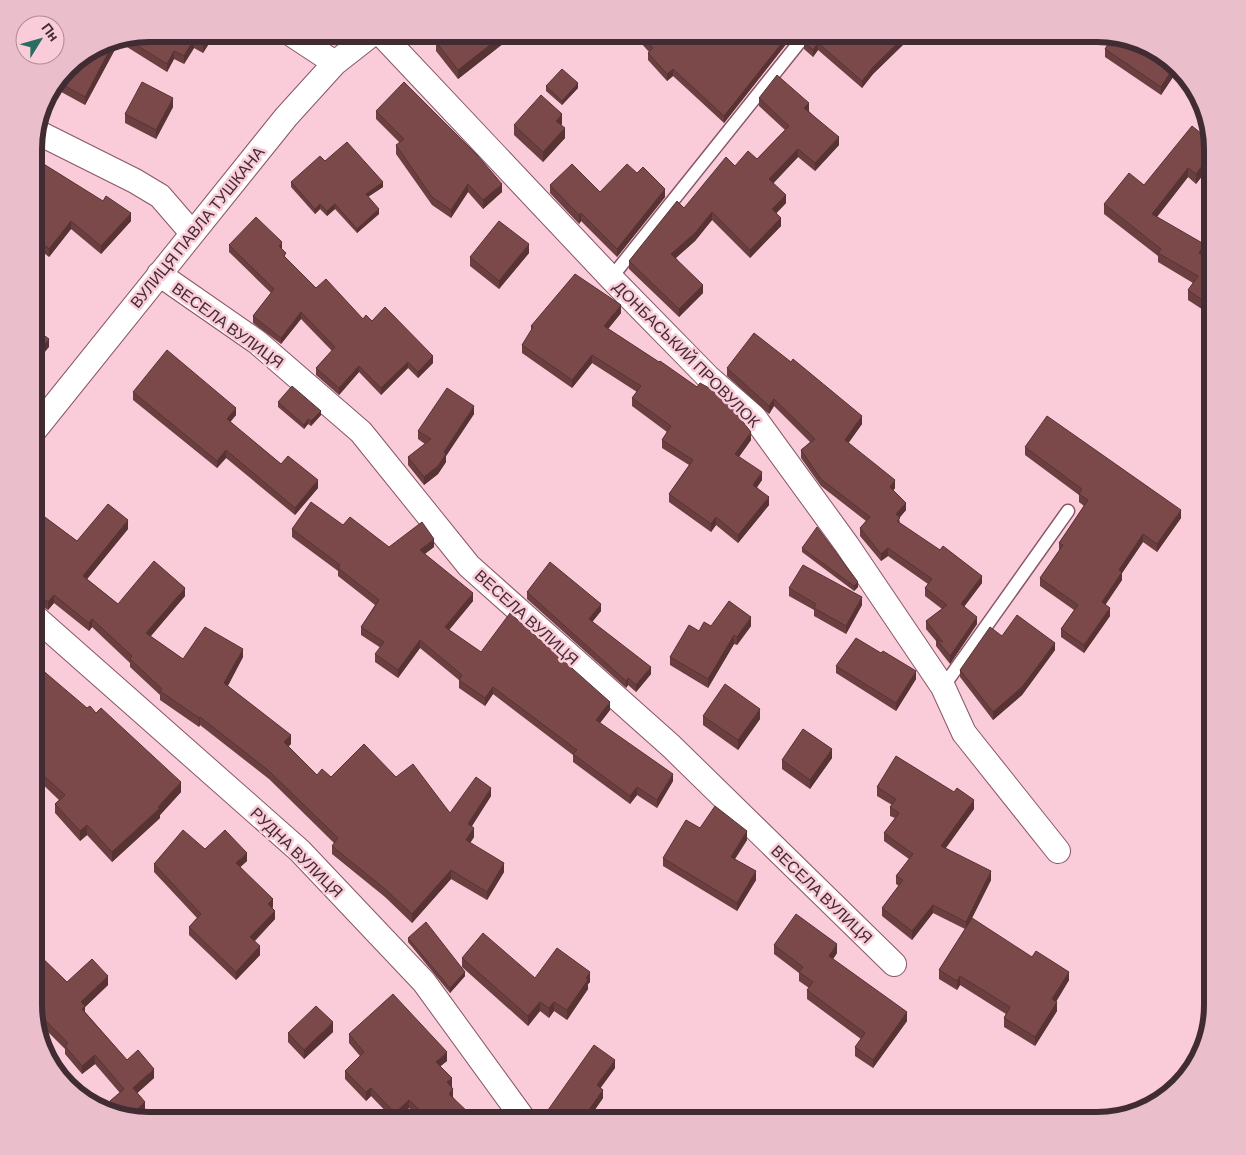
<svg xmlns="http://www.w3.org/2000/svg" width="1246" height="1155" viewBox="0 0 1246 1155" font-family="Barlow,sans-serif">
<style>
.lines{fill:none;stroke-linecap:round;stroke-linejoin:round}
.service-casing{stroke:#895667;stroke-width:15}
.minor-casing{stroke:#895667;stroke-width:26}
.service{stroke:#fff;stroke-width:12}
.minor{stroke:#fff;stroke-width:24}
.wall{fill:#6b3f40}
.shaded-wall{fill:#573334}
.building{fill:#7c494a;stroke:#573334}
.labels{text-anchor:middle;stroke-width:5;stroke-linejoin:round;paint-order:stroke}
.street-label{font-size:16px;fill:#422c33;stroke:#facbd8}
.rim{fill:none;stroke:#422c33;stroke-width:6}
</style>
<rect width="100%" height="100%" fill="#facbd8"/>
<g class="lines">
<g class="service-casing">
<path id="service" d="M611 278 806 34
M943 687 1068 511"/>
</g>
<g class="minor-casing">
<path id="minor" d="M291 34 335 63
M381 34 611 278 708 377 754 417 847 545 943 687 964 733 1058 851
M37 132 135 181 160 196 192 233
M159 274 257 342 361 432 469 566 671 746 894 964
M34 431 286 117 335 63 372 34
M34 616 300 851 424 982 525 1121"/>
</g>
<use href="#service" class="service"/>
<use href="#minor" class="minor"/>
</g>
<path class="wall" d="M150 34H215L203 53 194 48 184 64 174 59 167 72 119 42 85 105 54 88 73 63 105 42Z
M509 34V39L458 79 436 51V42Z
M633 34H795L791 38 724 123 673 76 667 81 648 60V53L649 52Z
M908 34V40L873 74 862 88 818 50 813 57 804 49V42Z
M1105 49 1179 68 1161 95 1105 57Z
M546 86 578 88 562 105 546 91Z
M759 98 809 111 839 145 815 171 798 157 773 183 786 203 776 213 781 226 750 258 712 220 695 241 676 258 703 293 679 317 629 269V261L684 208 735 166 757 159 785 130 759 106Z
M173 107 156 139 125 123V114Z
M376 111 502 192 483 209 468 192 451 218 432 205 396 154V145L400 143 376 119Z
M562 124 561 125 565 138 543 162 514 135V125Z
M1212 142V163L1196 184 1188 177 1157 217 1204 254 1203 256 1212 262 1211 315 1188 300V290L1193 283 1158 262V256L1104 214V204L1144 185Z
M34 158 131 221 101 254 71 229 49 257 34 245Z
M325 161 383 187 368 197 379 214 357 233 335 209 327 216 320 209 315 214 291 187V182Z
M637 173 665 197 617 257 581 221 579 224 550 193V185L600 192Z
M229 245 282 249 286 259 316 288 363 319 372 321 433 363 418 378 408 368 381 395 359 372 339 395 316 375V368L332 351 301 319 281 344 253 323V316L271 293 229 252Z
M529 253 499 289 470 266V257Z
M621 313 608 329 697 387 739 414V416L751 440 739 457 762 480 757 487 769 505 738 543 716 525 711 532 669 502V494L689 465 662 448V440L667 432 632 406V398L637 392 592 363 572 388 522 353V345L531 331V326Z
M727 368 862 424 848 443 895 488 893 490 906 510 899 518 900 523 982 583 964 606 977 624 950 664 936 646V641L926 629V621L942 609 925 596V588L928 584 888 556 881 561 860 536V528L866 521 821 486 801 458V450L810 442 774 406 769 414 727 376Z
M133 392 236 415 230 422 281 464 318 488 295 515 226 458 217 468 133 400Z
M278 402 321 415 311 426 308 424 304 429 278 407Z
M474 414 446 456V462L438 474 424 485 408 465V457L425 444 418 439V431Z
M1025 447 1181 518 1157 552 1143 542 1122 573V580L1105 604 1110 616 1084 653 1061 637V629L1074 610 1040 586V578L1059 551V543L1084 506 1079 502V495L1025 455Z
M34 509 77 541 128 529 87 579 118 604 185 596 150 636 183 659 243 657 228 686 291 744 288 746 317 775 331 777H396L450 813 491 796 472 826 474 837 470 843 504 872 487 900 451 879 412 923 385 897 332 854V846L334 843 269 779 200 725 199 727 160 700V695L130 667V663L92 627 89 631 54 603 48 610 34 601Z
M343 525 389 547H434L425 554 473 601 449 630 481 652 610 710 600 723 673 781 657 808 637 795 630 804 573 762V755L493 694 485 706 459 688V680L420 648 398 678 375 662V654L381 648 361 635V627L375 605 338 576V571L292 537V529Z
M802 548 858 587 854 591 802 552Z
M789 588 862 605 846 634 814 616V610L789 596Z
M527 592 601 611 592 622 651 674 636 692 628 685 626 688 527 599Z
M711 626H751L737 645 734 644 708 688 670 665V657L699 631Z
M1002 636 1055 650 1022 695 993 720 960 677V670Z
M34 663 181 792 160 815V818L112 862 87 835 80 841 55 813V804L59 800 34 776Z
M836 666 916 679 896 711 836 673Z
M703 716 760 719 738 750 703 725Z
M832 758 810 789 782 769V760Z
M877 787 974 809 946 848 991 880 971 920 1069 980 1056 1002 1057 1011 1035 1046 1004 1027V1018L1006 1014 960 985 957 990 939 979V970L965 929 933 913 912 940 882 916V908L899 886 896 884V876L909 859 884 841V833L895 818 890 816V807L892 805 877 796Z
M700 828 747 840 735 859 756 880 737 911 663 866V858Z
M205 849 247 861 240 867 273 907 272 908 275 919 255 941 260 955 236 980 189 935V927L197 918 154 872V864Z
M408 938 465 976 450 993 408 942Z
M774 945 837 953 833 959 907 1021 873 1068 855 1056V1047L861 1039 807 999V990L809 988 799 981V973L774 954Z
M34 950 67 982 108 985 85 1007V1012L127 1060 154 1078 137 1093 145 1111 137 1119 114 1114 110 1110V1101L120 1093 95 1064 82 1074 65 1054V1049L35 1019 34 1013Z
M462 958 535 978 590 982 588 984V989L567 1020 554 1011 549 1018 540 1011 528 1026 462 967Z
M333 1032 304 1059 288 1042V1033Z
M349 1034 447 1061 440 1066 452 1086 453 1097 471 1121H423L409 1108 395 1121 371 1096 366 1101 345 1079V1071L360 1056 349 1043Z
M615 1068 600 1088 603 1098 587 1121H553L548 1118V1110Z"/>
<path class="shaded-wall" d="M210 34H215L203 53V45Z
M504 34H509V39L458 79V70Z
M789 34H795L791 38 724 123V116Z
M907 34 908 40 873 74 862 88V81L873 67Z
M194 39V48L184 64V56Z
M115 40H119V42L85 105V97Z
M818 43V50L813 57V50Z
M174 51V59L167 72V64Z
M1175 65 1179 68 1161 95V87Z
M673 69V76L667 81V74Z
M578 83V88L562 105V101Z
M173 98V107L156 139V130Z
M809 103V111L804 117V108Z
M562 114V124L556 130V121Z
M565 128V138L543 162V152Z
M839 137V145L815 171V163Z
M798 149V157L769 188V179Z
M1212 153V163L1196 184V174Z
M1188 168V177L1152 223V214Z
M383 182V187L366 198V194Z
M468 184V192L451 218V210Z
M502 184V192L483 209V200Z
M665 189V197L617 257V249Z
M786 195V203L772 218V209Z
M320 204V209L315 214V209Z
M335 204V209L327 216V211Z
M379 209V214L357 233V229Z
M712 212V220L695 241 671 262V254Z
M131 213V221L101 254V246Z
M581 213V221L579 224V215Z
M781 218V226L750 258V250Z
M71 221V229L49 257V249Z
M282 242V249L279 246Z
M529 244V253L499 289V281Z
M1204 244V254L1199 263V253Z
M703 285V293L679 317V309Z
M1212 303V313L1211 315V306Z
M621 305V313L604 334V326Z
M301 312V319L281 344V338Z
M49 339V347L34 365V358Z
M592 355V363L572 388V380Z
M433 356V363L418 378V372Z
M408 362V368L381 395V388Z
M359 366V372L339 395V388Z
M774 399V406L769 414V406Z
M474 406V414L446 456V462L438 474 424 485V477L444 452Z
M236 408V415L227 426V419Z
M321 411V415L311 426V421Z
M862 416V424L845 448V440Z
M308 419V424L304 429V425Z
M751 432V440L735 462V454Z
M226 450V458L217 468V461Z
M762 472V480L753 493V485Z
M318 480V488L295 515V508Z
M895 480V488L890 495V487Z
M769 497V505L738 543V535Z
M906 503V510L896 522V514Z
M1181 510V518L1157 552V544Z
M716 517V525L711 532V524Z
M128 520V529L83 584V576Z
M1143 534V542L1122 573V580L1102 610V602L1119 570Z
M434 539V547L420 557V550Z
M888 548V556L881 561V554Z
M982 576V583L961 611V604Z
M858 582V587L854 591V586Z
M185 588V596L146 642V633Z
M473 593V601L445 635V627Z
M54 595V603L48 610V602Z
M862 597V605L846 634V626Z
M601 604V611L589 626V619Z
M1110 608V616L1084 653V645Z
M751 617V626L737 645V637Z
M977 617V624L950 664V656Z
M92 619V627L89 631V623Z
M734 635V644L708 688V679Z
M420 640V648L398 678V670Z
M1055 643V650L1022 695 993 720V712Z
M243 649V657L224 692V683Z
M651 667V674L636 692V685Z
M916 671V679L896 711V703Z
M628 678V685L626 688V681Z
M493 687V694L485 706V698Z
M610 702V710L596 728V720Z
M760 709V719L738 750V740Z
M200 717V725L199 727V718Z
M291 735V744L284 751V742Z
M832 749V758L810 789V780Z
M673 774V781L657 808V800Z
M181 782V792L160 815V818L112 862V852L158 807Z
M637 787V795L630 804V796Z
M491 788V796L468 832V824Z
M974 800V809L941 854V846Z
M87 825V835L80 841V831Z
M474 828V837L466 849V840Z
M747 831V840L731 865V857Z
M247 853V861L236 871V863Z
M504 863V872L487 900V892Z
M451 870V879L412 923V914Z
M756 871V880L737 911V903Z
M991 871V880L966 930V922Z
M273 899V907L268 912V904Z
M933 905V913L912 940V931Z
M275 911V919L250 945V937Z
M837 944V953L829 965V956Z
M260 946V955L236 980V972Z
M465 972V976L450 993V988Z
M590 972V982L588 984V989L567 1020V1010L586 978Z
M1069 972V980L1052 1008V999Z
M108 976V985L85 1007V1015L82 1018 81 1002Z
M960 976V985L957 990V981Z
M540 1002V1011L528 1026V1016Z
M554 1002V1011L549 1018V1008Z
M1057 1002V1011L1035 1046V1037Z
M907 1012V1021L873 1068V1060Z
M333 1022V1032L304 1059V1050Z
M447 1052V1061L436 1070V1062Z
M95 1055V1064L82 1074V1066Z
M615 1060V1068L597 1093V1085Z
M154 1069V1078L133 1097V1088Z
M452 1078V1086L447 1091V1082Z
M371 1088V1096L366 1101V1092Z
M453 1089V1097L449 1102V1094Z
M603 1090V1098L587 1121H581Z
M409 1100V1108L395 1121V1113Z
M145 1102V1111L137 1119 129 1117Z
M471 1115V1121H466Z"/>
<path class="building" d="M150 34H210L203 45 194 39 184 56 174 51 167 64 125 38Z
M446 34H504L458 70 436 42Z
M640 34H789L724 116 673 69 667 74 648 53 653 48Z
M810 34H907L873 67 862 81 818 43 813 50 804 42Z
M1113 36 1147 46 1175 65 1161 87 1105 49Z
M115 40 85 97 58 82 73 63 105 42Z
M562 69 578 83 562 101 546 86Z
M777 75 809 103 804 108 839 137 815 163 798 149 769 179 786 195 772 209 781 218 750 250 712 212 695 233 671 254 703 285 679 309 629 261 677 201 684 208 726 157 735 166 748 151 757 159 789 126 759 98Z
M142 82 173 98 156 130 125 114Z
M404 82 477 155 502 184 483 200 468 184 451 210 432 197 396 145 404 139 376 111Z
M541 95 562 114 556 121 565 128 543 152 514 125Z
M1192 126 1212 142V153L1196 174 1188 168 1152 214 1204 244 1199 253 1212 262V303L1211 306 1188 290 1198 276 1158 253 1161 249 1104 204 1129 173 1144 185Z
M347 142 383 182 366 194 379 209 357 229 335 204 327 211 320 204 315 209 291 182 320 156 325 161Z
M34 158 103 201 106 196 131 213 101 246 71 221 49 249 34 237Z
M572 164 600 192 627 164 637 173 643 167 665 189 617 249 581 213 579 215 550 185Z
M256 217 282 242 279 246 286 253 284 256 316 288 326 279 363 319 366 315 372 321 385 307 433 356 418 372 408 362 381 388 359 366 339 388 316 368 335 347 301 312 281 338 253 316 274 289 229 245Z
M499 221 529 244 499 281 470 257Z
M575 274 621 305 604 326 659 362 660 361 697 387 700 383 711 389 739 414H737L751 432 735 454 762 472 753 485 769 497 738 535 716 517 711 524 669 494 693 460 662 440 671 426 632 398 641 386 592 355 572 380 522 345 533 327 531 326Z
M34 328 49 339 34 358Z
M754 333 791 362 793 359 862 416 845 440 895 480 890 487 906 503 896 514 900 518 897 521 940 550 943 546 982 576 961 604 977 617 950 656 936 639 943 642 926 621 947 605 925 588 932 579 888 548 881 554 860 528 870 517 821 479 801 450 815 439 774 399 769 406 727 368Z
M167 350 236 408 227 419 281 464 288 456 318 480 295 508 226 450 217 461 133 392Z
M292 386 321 411 311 421 308 419 304 425 278 402Z
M447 388 474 406 444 452 446 454 438 466 424 477 408 457 431 439 418 431Z
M1047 416 1181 510 1157 544 1143 534 1119 570 1122 572 1102 602 1110 608 1084 645 1061 629 1078 605 1040 578 1063 545 1059 543 1088 500 1079 494 1082 489 1025 447Z
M311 502 343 525 350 517 389 547 422 522 434 539 420 550 473 593 445 627 481 652 510 613 610 702 596 720 673 774 657 800 637 787 630 796 573 754 577 750 493 687 485 698 459 680 462 675 420 640 398 670 375 654 384 642 361 627 379 600 338 568 340 565 292 529Z
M108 504 128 520 83 576 118 604 154 561 185 588 146 633 183 659 205 627 243 649 224 683 291 735 284 742 317 775 322 769 331 777 364 744 396 777 413 764 450 813 476 777 491 788 468 824 474 828 466 840 504 863 487 892 451 870 412 914 385 889 332 846 338 838 269 771 200 717 199 718 160 691 162 689 130 659 132 656 92 619 89 623 54 595 48 602 34 593V509L77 541Z
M817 527 858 582 854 586 802 548Z
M550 562 601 604 589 619 651 667 636 685 628 678 626 681 527 592Z
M803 565 862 597 846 626 814 608 816 604 789 588Z
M729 601 751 617 737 637 734 635 708 679 670 657 689 625 699 631 704 622 711 626Z
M1017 615 1055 643 1022 687 993 712 960 670 990 627 1002 636Z
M856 638 881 653 883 651 916 671 896 703 836 666Z
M34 663 87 708 90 706 96 713 101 708 181 782 158 807 160 808 112 852 87 825 80 831 55 804 65 795 34 767Z
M725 684 760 709 738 740 703 716Z
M803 729 832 749 810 780 782 760Z
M896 756 954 792 957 788 974 800 941 846 991 871 966 922 933 905 912 931 882 908 903 880 896 876 913 854 884 833 899 813 890 807 896 799 877 787Z
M715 806 747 831 731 857 756 871 737 903 663 858 686 820 700 828Z
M183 830 205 849 225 830 247 853 236 863 273 899 268 904 275 911 250 937 260 946 236 972 189 927 201 914 154 864Z
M796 914 837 944 829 956 907 1012 873 1060 855 1047 865 1033 807 990 813 982 799 972 803 967 774 945Z
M972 918 1032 957 1036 951 1069 972 1052 999 1057 1002 1035 1037 1004 1018 1010 1007 960 976 957 981 939 970Z
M426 922 465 972 450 988 408 938Z
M483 933 535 978 557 948 590 972 586 978 588 980 567 1010 554 1002 549 1008 540 1002 528 1016 462 958Z
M34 950 67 982 92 959 108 976 81 1002 85 1006 82 1009 127 1060 138 1050 154 1069 133 1088 145 1102 129 1117 123 1116 110 1101 124 1089 95 1055 82 1066 65 1046 68 1043 34 1009Z
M393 994 447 1052 436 1062 452 1078 447 1082 453 1089 449 1094 471 1115 466 1121H431L409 1100 395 1113 371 1088 366 1092 345 1071 364 1052 349 1034Z
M316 1006 333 1022 304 1050 288 1033Z
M594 1045 615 1060 597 1085 603 1090 581 1121H564L548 1110Z"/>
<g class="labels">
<g class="street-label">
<text transform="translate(197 227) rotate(-51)" y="6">ВУЛИЦЯ ПАВЛА ТУШКАНА</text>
<text transform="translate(228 325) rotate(36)" y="6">ВЕСЕЛА ВУЛИЦЯ</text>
<text transform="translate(687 354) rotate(45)" y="6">ДОНБАСЬКИЙ ПРОВУЛОК</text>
<text transform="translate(527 617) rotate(42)" y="6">ВЕСЕЛА ВУЛИЦЯ</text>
<text transform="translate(297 852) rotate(44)" y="6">РУДНА ВУЛИЦЯ</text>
<text transform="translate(822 894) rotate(44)" y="6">ВЕСЕЛА ВУЛИЦЯ</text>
</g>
</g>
<path d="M0 0H1246V1155H0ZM149 42H1097A107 107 0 0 1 1204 149V1005A107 107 0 0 1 1097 1112H149A107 107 0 0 1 42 1005V149A107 107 0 0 1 149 42Z" fill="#ebbecb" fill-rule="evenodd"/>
<path class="rim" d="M149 42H1097A107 107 0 0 1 1204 149V1005A107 107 0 0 1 1097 1112H149A107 107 0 0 1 42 1005V149A107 107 0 0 1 149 42Z"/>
<g transform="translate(40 40) rotate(53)"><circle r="24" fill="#facbd8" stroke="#b08b96"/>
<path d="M0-4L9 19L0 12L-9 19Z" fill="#286d60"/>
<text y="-8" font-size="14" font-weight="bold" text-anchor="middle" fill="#422c33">Пн</text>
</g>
</svg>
